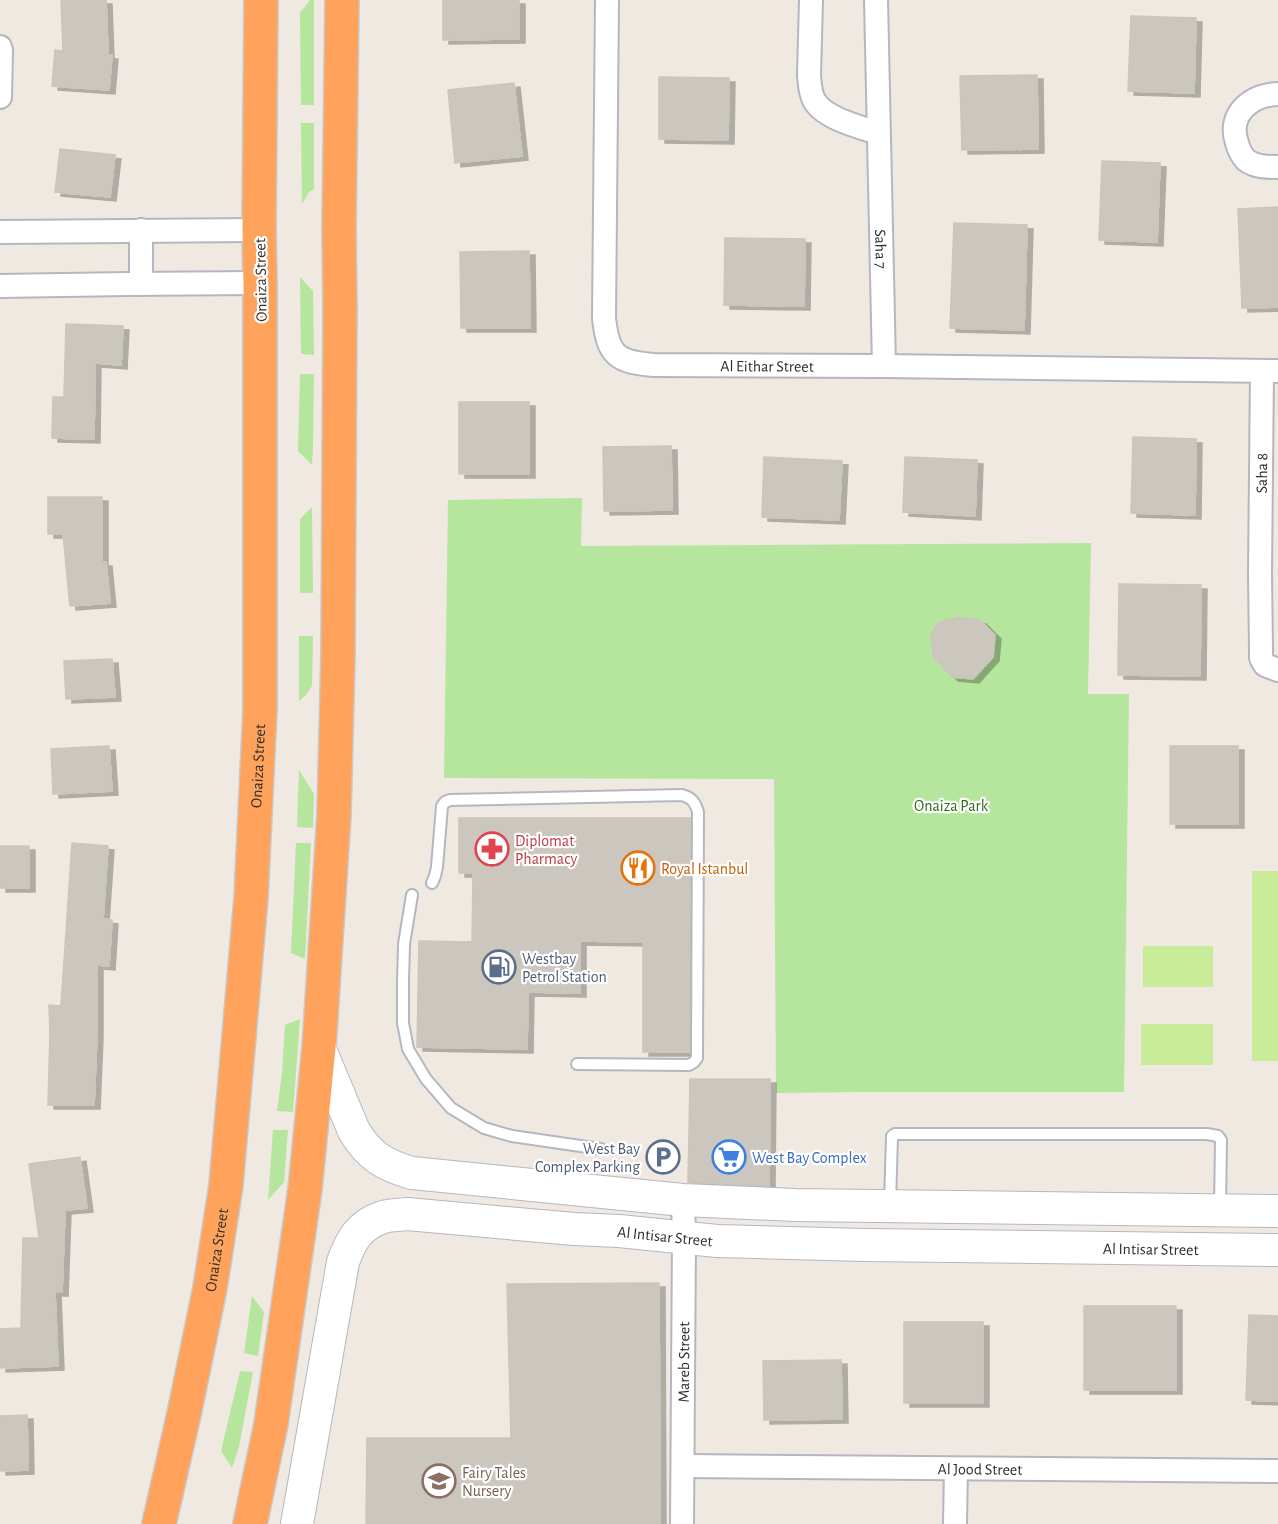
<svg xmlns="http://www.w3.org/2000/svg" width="1278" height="1524" viewBox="0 0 1278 1524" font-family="'Alegreya Sans',sans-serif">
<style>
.green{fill:#b6e59e}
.pitch{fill:#c9ec9a}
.building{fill:#cbc7bf;stroke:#cbc5ba;stroke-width:1.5;filter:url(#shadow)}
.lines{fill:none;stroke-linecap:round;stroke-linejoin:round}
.lane-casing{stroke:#b4b7c1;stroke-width:14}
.street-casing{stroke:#b4b7c1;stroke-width:26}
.secondary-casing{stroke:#b4b7c1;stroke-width:34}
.highway-casing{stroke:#c9c9c9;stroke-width:36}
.lane{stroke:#fff;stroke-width:10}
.street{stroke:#fff;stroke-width:22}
.secondary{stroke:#fff;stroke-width:32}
.highway{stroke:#ffa35c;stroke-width:33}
.labels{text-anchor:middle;stroke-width:4.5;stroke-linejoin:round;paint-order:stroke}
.street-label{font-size:16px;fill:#2e2e2e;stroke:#fff}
.park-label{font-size:16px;fill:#2c6e1b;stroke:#fff}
.health-label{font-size:16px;fill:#be3a42;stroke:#fff;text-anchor:start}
.food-label{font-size:16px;fill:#c56008;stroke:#fff;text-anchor:start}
.service-label{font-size:16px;fill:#4e5e75;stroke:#fff;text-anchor:start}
.shop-label{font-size:16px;fill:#366cbe;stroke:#fff;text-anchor:start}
.education-label{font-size:16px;fill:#785e54;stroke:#fff;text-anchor:start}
</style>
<defs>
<filter id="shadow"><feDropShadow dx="6" dy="4" stdDeviation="0" flood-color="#0004"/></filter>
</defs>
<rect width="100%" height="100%" fill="#efe9e1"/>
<path class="green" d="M310 0H314V105H301L300 13Z
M301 123H314V189L309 192 302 204Z
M300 277 313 291 314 355 301 354Z
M300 374H314L313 446 312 465 298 451Z
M582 498 581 546 1091 543 1088 694H1129L1124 1092H860L776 1093 774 779 444 778 448 500Z
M312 507 313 593H300V519Z
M299 636H313L312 686 305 696 299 701Z
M299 770 314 794 313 828 297 827Z
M296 843H311L305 959 291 953Z
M300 1019 293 1112 277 1111 282 1073 285 1025Z
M273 1130H288L284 1182 268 1200Z
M252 1296 264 1312 258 1356 244 1353Z
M240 1371 253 1372 239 1447 232 1468 221 1451Z"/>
<path class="pitch" d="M1252 871H1278V1061H1252Z
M1143 946H1213V987H1143Z
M1141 1024H1213V1065H1141Z"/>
<path class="building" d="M61 0H106L108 55H112L109 90 52 86 55 50 63 51Z
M443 0H519V39L443 40Z
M1131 16 1196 18 1194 93 1128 91Z
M1037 75 1038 149 962 150 960 76Z
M659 77 729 78 728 140 659 139Z
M514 83 522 156 455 163 448 90Z
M60 149 115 155 110 197 55 192Z
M1102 161 1160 163 1157 242 1099 240Z
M1278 207V307L1242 308 1238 209Z
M954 223 1027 225 1024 330 950 328Z
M725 238 805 239 804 306 724 305Z
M529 251 530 328H461L460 252Z
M66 324 123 326 121 365 95 363 94 439 52 438 53 397H64Z
M459 402H529V474H459Z
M1133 437 1196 439 1195 515 1131 513Z
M671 446 672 510 604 511 603 447Z
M764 457 842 461 839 520 762 517Z
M905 457 977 460 975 516 903 512Z
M48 497H102V562H106L110 603 70 606 63 534H48Z
M1119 584 1201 585 1200 676 1118 675Z
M959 617 980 620 995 635 993 657 973 679 952 677 933 656 931 634 938 623Z
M112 659 115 697 66 699 64 661Z
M109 746 112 791 53 794 51 749Z
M1170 746H1238V824H1170Z
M459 818H690V1052H643V942L580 941V993L528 992 527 1049 417 1047 419 941 472 942 473 873H459Z
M72 843 108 846 103 919 112 920 109 966 97 965V1034L94 1105H48L50 1034 49 1005 61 1006Z
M0 846H29V888H0Z
M690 1079H770L769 1186 688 1182Z
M80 1157 87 1208 65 1210 62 1292H55L58 1366 0 1368V1329L21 1328 23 1238H39L29 1164Z
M659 1283 660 1524H366L367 1438H511L507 1284Z
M1084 1306H1176V1390H1084Z
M1249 1315 1278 1316V1401L1246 1400Z
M904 1322H983V1403H904Z
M841 1360 842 1419 764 1420 763 1361Z
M27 1415 28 1470 0 1471V1416Z"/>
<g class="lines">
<g class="lane-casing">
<path id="lane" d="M432 883 435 876 437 867 442 806 445 802 450 800 682 795C692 798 695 802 698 812L697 1058 694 1062 689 1065 577 1064
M412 895 404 944 403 981V1023L408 1049 426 1079 451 1108 484 1128 512 1136 601 1149
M890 1204 892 1136 895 1134H1207L1218 1136 1221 1140 1220 1207"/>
</g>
<g class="street-casing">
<g id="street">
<path id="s1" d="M607 0 604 318C608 356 617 362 654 365L884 366 1278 371"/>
<path d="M811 0 809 76C810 84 810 93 814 100 823 118 860 127 878 133"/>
<path id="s2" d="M876 0 884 366"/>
<path d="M0 47 1 50 0 97"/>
<path d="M1278 94C1251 95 1227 114 1237 143 1238 148 1242 156 1246 160 1255 167 1267 167 1278 167"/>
<path d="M141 230V284"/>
<path d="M0 232 259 230"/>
<path d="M0 286 128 284 260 283"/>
<path d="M1262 371 1260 574 1261 650V658L1265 665 1278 670"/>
<path id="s3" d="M683 1466 1278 1471"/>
<path id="s4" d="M682 1524 684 1238 683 1200"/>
<path d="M955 1524 956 1469"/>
</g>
</g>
<g class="secondary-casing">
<g id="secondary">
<path d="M319 1047 354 1131C369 1156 384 1165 412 1173L683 1200 795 1205 1278 1211"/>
<path id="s5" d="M297 1524 343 1262C351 1240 359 1225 383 1217 390 1215 399 1215 407 1214L574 1229 619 1231 717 1241 864 1245 1278 1250"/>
</g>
</g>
<g class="highway-casing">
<g id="highway">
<path id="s6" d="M159 1524 184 1414 210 1288 226 1185 251 898 260 709V283L259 230 261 0"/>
<path d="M250 1524 271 1424 305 1189 319 1047 334 815 338 654 340 309 339 229 342 0"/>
</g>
</g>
<use href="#lane" class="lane"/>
<use href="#street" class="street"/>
<use href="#secondary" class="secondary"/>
<use href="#highway" class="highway"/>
</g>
<defs>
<g id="pharmacy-ring" transform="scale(1.725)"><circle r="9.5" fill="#fff" stroke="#e0444e" stroke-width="1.5"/><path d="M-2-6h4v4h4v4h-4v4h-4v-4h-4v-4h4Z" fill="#e0444e"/></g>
<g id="restaurant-ring" transform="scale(1.725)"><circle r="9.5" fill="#fff" stroke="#e8710a" stroke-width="1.5"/><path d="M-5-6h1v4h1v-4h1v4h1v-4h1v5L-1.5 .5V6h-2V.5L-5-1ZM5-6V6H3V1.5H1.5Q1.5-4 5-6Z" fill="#e8710a"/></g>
<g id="fuel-ring" transform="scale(1.725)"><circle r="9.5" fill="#fff" stroke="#5c6f8a" stroke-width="1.5"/><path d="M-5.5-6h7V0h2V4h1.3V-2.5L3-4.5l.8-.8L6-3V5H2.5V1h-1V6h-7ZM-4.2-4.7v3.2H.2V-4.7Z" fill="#5c6f8a"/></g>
<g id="parking-ring" transform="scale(1.725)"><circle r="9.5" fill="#fff" stroke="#5c6f8a" stroke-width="1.5"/><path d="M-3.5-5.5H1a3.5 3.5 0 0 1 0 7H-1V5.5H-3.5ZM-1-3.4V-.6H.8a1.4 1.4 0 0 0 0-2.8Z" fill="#5c6f8a"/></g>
<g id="supermarket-ring" transform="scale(1.725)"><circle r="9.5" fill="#fff" stroke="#3f7fe0" stroke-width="1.5"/><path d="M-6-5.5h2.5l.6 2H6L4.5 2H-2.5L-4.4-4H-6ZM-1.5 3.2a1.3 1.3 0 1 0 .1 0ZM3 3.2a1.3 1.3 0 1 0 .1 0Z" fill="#3f7fe0"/></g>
<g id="school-ring" transform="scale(1.725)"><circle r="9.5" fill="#fff" stroke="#8d6e63" stroke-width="1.5"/><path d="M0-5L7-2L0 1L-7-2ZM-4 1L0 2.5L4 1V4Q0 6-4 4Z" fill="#8d6e63"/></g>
</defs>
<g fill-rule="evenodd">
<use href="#pharmacy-ring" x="492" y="849"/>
<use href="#restaurant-ring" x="638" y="868"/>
<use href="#fuel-ring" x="499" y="967"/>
<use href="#parking-ring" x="663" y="1157"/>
<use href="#supermarket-ring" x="729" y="1157"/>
<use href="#school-ring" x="439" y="1481"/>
</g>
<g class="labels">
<g class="street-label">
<text dy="6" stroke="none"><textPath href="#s2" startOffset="249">Saha 7</textPath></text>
<text transform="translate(260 280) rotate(-91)" y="6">Onaiza Street</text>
<text dy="6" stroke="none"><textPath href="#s1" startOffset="510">Al Eithar Street</textPath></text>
<text transform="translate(1261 473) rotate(-89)" y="6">Saha 8</text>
<text dy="6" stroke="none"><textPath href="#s6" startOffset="766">Onaiza Street</textPath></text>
<text dy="6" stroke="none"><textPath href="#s5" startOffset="612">Al Intisar Street</textPath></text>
<text dy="6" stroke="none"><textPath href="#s5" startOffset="1098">Al Intisar Street</textPath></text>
<text dy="6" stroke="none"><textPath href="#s6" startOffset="280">Onaiza Street</textPath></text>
<text dy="6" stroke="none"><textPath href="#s4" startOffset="162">Mareb Street</textPath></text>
<text dy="6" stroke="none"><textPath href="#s3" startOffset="297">Al Jood Street</textPath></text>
</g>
<g class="park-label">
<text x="951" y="811">Onaiza Park</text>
</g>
<g class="health-label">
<text x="515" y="846">Diplomat<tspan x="515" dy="18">Pharmacy</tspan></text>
</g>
<g class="food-label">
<text x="661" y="874">Royal Istanbul</text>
</g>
<g class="service-label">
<text x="522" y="964">Westbay<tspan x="522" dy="18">Petrol Station</tspan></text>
<text x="640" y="1154" text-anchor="end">West Bay<tspan x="640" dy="18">Complex Parking</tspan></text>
</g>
<g class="shop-label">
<text x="752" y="1163">West Bay Complex</text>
</g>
<g class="education-label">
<text x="462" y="1478">Fairy Tales<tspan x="462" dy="18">Nursery</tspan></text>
</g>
</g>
</svg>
